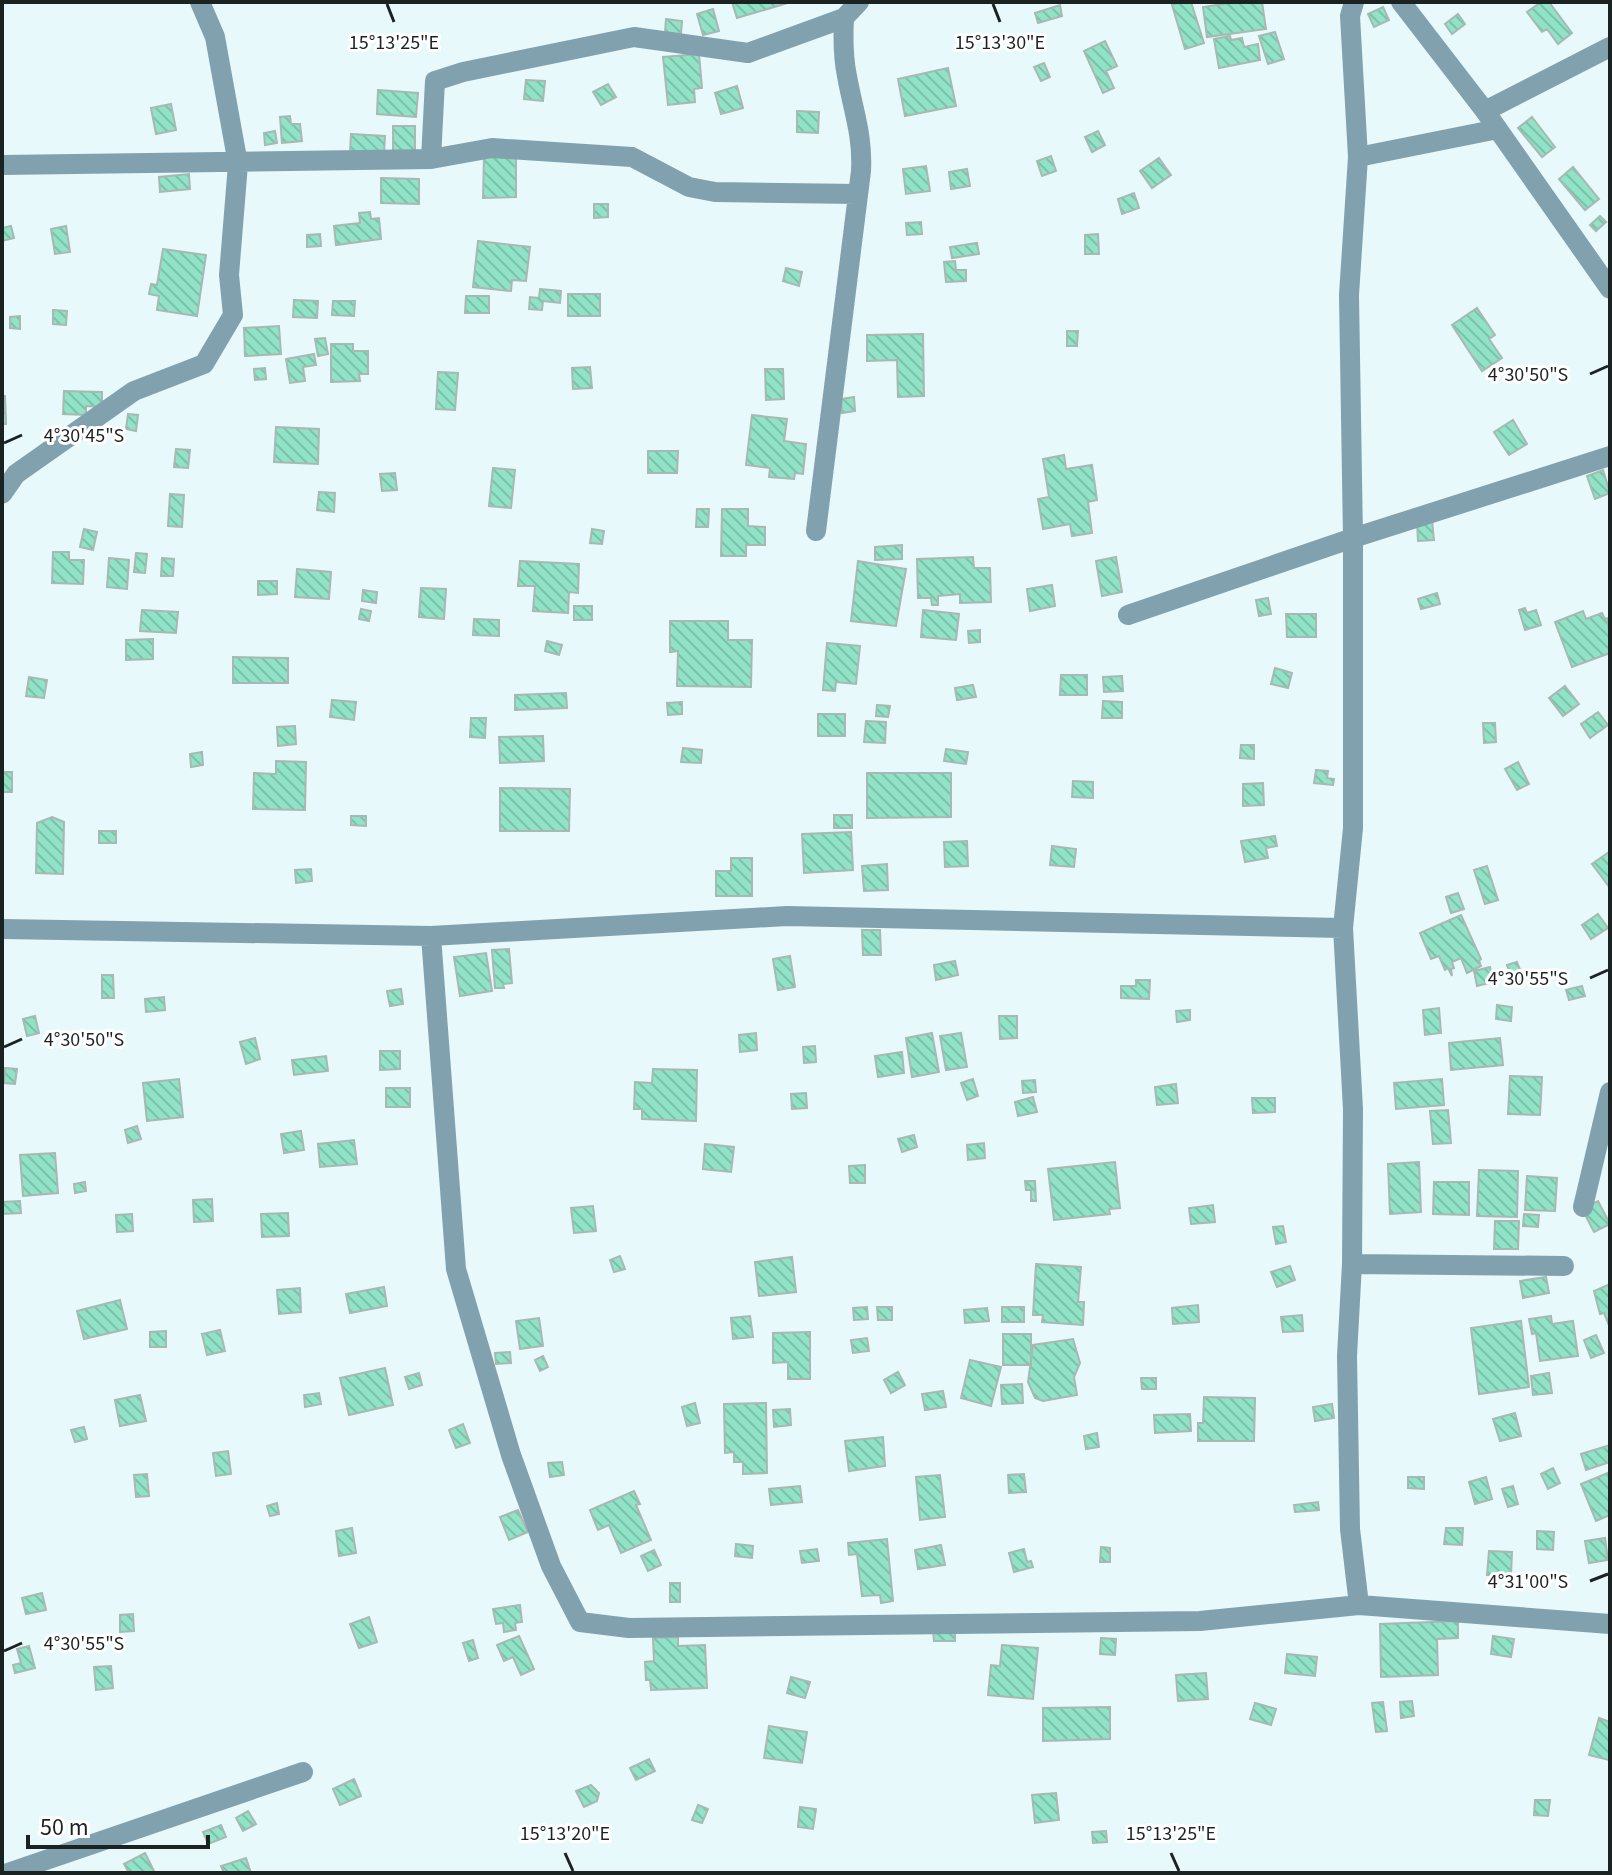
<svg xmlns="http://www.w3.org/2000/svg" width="1612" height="1875" viewBox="0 0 1612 1875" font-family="'Source Sans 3',sans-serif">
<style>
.building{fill:url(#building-back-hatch);stroke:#a8b8b2;stroke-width:2}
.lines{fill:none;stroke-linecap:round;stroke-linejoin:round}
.street{stroke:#82a1af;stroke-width:20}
.ticks{fill:none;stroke:#1b2222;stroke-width:3}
.ticks-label{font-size:20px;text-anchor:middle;fill:#1b2222;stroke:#fff;stroke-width:6;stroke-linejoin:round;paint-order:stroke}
</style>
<defs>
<pattern id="building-back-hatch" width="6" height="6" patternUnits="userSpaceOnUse" patternTransform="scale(2)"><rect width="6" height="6" fill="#90e3c7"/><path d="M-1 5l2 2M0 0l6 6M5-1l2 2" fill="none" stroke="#7cc2ab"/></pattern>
</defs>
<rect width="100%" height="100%" fill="#e7f9fa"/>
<path class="building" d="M732 2H791L737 18Z
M1181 2H1191L1204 43 1185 49 1172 5Z
M1235 2H1262L1266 29 1207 37 1203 7Z
M1541 2H1549L1572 33 1558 44 1547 29 1542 32 1527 12Z
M1060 5 1062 16 1038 23 1035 13Z
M1383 7 1389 20 1374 27 1368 14Z
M713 9 719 31 703 35 697 14Z
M1458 14 1465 24 1452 34 1445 24Z
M666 19 682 21 681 34 665 32Z
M1275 32 1284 59 1268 64 1259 36Z
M1230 36 1231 40 1242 38 1244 47 1258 44 1260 60 1219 68 1214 39Z
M1105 41 1117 66 1106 71 1114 88 1103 93 1084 51Z
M699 54 702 88 694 89 695 102 668 105 663 57Z
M1044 63 1050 77 1041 81 1034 67Z
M948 68 956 106 905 116 898 79Z
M526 80 545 81 543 101 524 99Z
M608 84 616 97 601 105 593 92Z
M737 86 743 108 721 114 715 93Z
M378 90 418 93 416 117 377 114Z
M171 104 176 130 156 134 151 108Z
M797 111 819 112 818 133 797 132Z
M290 116 291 124H300L302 141 282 143 280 117Z
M1532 117 1555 147 1542 157 1518 128Z
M393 126H415V153H393Z
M275 131 277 143 265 145 264 133Z
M1098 131 1105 145 1092 152 1085 137Z
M351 134 385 136 384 154 350 152Z
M1051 156 1056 171 1042 176 1037 161Z
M484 157H516V197L483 198Z
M1159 158 1171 175 1152 188 1140 171Z
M926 166 930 191 906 194 903 169Z
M1573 167 1599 199 1585 210 1559 179Z
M967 169 970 186 951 189 949 172Z
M189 174 190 189 160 192 159 177Z
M381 178 419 179V204L381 203Z
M1134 193 1139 208 1122 214 1118 199Z
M594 204H608V217L594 218Z
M370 212 371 219 379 218 381 239 336 245 334 226 360 223 359 213Z
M1600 216 1606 222 1596 231 1590 225Z
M921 222 922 234 907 235 906 223Z
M11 226 14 238 2 241V228Z
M66 226 70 252 55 254 51 229Z
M320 234 321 246 307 247V235Z
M1098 234 1099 254H1085V235Z
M478 241 530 247 526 281 512 280 511 291 473 287Z
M977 243 979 254 952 258 950 247Z
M163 249 206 255 197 316 157 310 159 296 149 294 151 284 157 285Z
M955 261 956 270H966V281L946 282 944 262Z
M786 268 802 272 799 286 783 281Z
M540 289 561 291 560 303 543 301 542 310 529 309 530 297 539 298Z
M568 294H600V316H568Z
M466 296H489V313H465Z
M294 300 318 301 317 318 293 317Z
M333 301H355L354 316 332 315Z
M1477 308 1495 335 1489 339 1502 358 1482 371 1452 325Z
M53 310 67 311 66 325 53 324Z
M20 316V329L10 328V317Z
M279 326 281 354 245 356 244 328Z
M1067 331H1078L1077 346H1067Z
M923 334 924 396 898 397 897 360 867 361V335Z
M325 338 328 354 318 356 315 339Z
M331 344H353V351H368V374H359L360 381 331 382Z
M314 354 316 365 303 367 305 381 290 383 286 359Z
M590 367 592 388 573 389 572 368Z
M265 368 266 379 255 380 254 369Z
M765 369H783L784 399 766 400Z
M438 372 458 373 455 410 436 409Z
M64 391 102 392V407L86 406V415L63 414Z
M2 396H5L6 424H2Z
M854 397 855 411 842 413 841 399Z
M128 414 138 415 136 431 126 429Z
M752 415 787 419 784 441 806 444 803 474 795 473 794 479 769 477 770 468 746 465Z
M1513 420 1527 444 1509 455 1494 432Z
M276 427 319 429 318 464 274 462Z
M176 449 190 450 188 468 174 467Z
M648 451H678L677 473H648Z
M1064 455 1066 469 1092 465 1097 500 1088 502 1092 533 1072 536 1070 524 1043 529 1038 499 1049 497 1043 459Z
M493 468 515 470 511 508 489 506Z
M1603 470 1610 493 1595 499 1587 476Z
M395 473 397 490 382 491 380 474Z
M319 492 335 493 334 512 317 510Z
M170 494 184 495 182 527 168 526Z
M697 509H709L708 527H696Z
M722 509H748V526L765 527V545H746V556H721Z
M1432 520 1434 540 1418 541 1417 521Z
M84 529 97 532 93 550 80 547Z
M592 529 604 531 602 544 590 543Z
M902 545V559L875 560V547Z
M53 552H69V560H84L83 584 52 583Z
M136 553 147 554 145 573 134 572Z
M973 557 974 568H990L991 602 960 603V594L938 596V605H932L931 598H918L917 559Z
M1116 557 1122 592 1102 596 1096 561Z
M109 558 129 560 127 589 107 587Z
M162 558 174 559 173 576H161Z
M520 561 579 564 578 593 569 592 568 613 533 611 535 586H518Z
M858 561 906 569 896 626 851 621Z
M297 569 331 572 329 599 295 597Z
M258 581H277V594L258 595Z
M1052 585 1055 606 1030 611 1027 589Z
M421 588 446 589 444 619 419 617Z
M363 590 377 592 376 603 362 601Z
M1437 593 1440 604 1421 609 1418 599Z
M1268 598 1271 614 1259 616 1256 600Z
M574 606H592V620H574Z
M1525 608 1527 613 1536 610 1541 625 1525 630 1519 610Z
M361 609 371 611 369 621 359 619Z
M142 610 178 612 176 633 140 631Z
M923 610 959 614 956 640 921 637Z
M1583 611 1586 619 1602 613 1605 619 1608 618 1610 653 1572 667 1555 622Z
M1286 614H1316V637H1287Z
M474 619 499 620V636L473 635Z
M670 621H728V640H752L751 687 677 686 678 651 670 652Z
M980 630V642L969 643 968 631Z
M153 639V659L126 660V640Z
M547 641 562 645 559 655 545 651Z
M827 643 860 646 856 684 836 682 835 691 823 690Z
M233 657 288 658V683H233Z
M1275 668 1292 673 1288 688 1271 684Z
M1061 675H1087V695H1060Z
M1122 676 1123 691 1104 692 1103 677Z
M29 677 47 680 44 698 26 696Z
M973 685 976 697 957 700 955 688Z
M1565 686 1579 704 1563 716 1549 698Z
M566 693 567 708 515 710V695Z
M332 700 356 702 354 720 330 717Z
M1103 701 1122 702V718H1102Z
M682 702V714L668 715 667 703Z
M877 705 890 706 888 717 876 716Z
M1598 712 1608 725 1590 738 1581 724Z
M818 714H845V736H818Z
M471 718H486L485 738 470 737Z
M866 721 886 722 885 743 864 742Z
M1483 723H1495L1496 742 1484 743Z
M295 726 296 744 278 746 277 727Z
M543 736 544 761 500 763 499 737Z
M1241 745H1254V759L1240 758Z
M683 748 702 750 701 763 681 762Z
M946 749 968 752 966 764 944 761Z
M202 752 203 765 191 767 190 754Z
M276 761 306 762 305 810 253 809 254 773 276 774Z
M1518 762 1529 784 1517 790 1505 769Z
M1316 770 1328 771 1327 778 1334 779 1333 785 1314 783Z
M2 772H12V792H2Z
M867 773H951V817L867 818Z
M1073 781 1093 782V798L1072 797Z
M1263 783 1264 805 1243 806V784Z
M500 788 570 789 569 831H500Z
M834 815H852V828H834Z
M351 816H366V826L351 825Z
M52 817 64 822 63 874 36 873 37 823Z
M99 831H116V843H99Z
M851 832 853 870 804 873 802 834Z
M1275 836 1277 846 1266 848 1268 858 1245 862 1241 841Z
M967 841 968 866 945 867 944 842Z
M1052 846 1076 849 1074 867 1050 865Z
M1609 852 1610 854V888L1592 864Z
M731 858H752V896H716V871H731Z
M887 864 888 890 864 891 862 866Z
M1487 866 1498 900 1485 904 1474 870Z
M311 869 312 881 296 883 295 870Z
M1458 893 1464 909 1451 913 1446 897Z
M1598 914 1608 928 1591 939 1582 925Z
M1461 915 1481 959 1479 961 1481 966 1467 973 1461 958 1452 962 1454 968 1451 969 1452 976 1448 968 1445 970 1439 956 1431 959 1420 933Z
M862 930H880L881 955H863Z
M509 949 512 983 503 984 504 988H495L492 950Z
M486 953 492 991 460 996 454 957Z
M790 956 795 987 778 990 773 959Z
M955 961 958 975 936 980 934 965Z
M1517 962 1521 972 1511 975 1507 965Z
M1490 967 1493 982 1477 986 1474 971Z
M102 975H113L114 998H102Z
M1136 980H1150L1149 999 1121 998V986H1136Z
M1582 986 1585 996 1569 1000 1566 990Z
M401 989 403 1004 390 1006 387 991Z
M164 997 165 1010 146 1012 145 999Z
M1497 1005 1512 1007 1511 1021 1496 1019Z
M1439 1008 1441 1033 1425 1035 1423 1010Z
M1190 1010V1020L1177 1022 1176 1011Z
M35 1016 39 1033 27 1036 23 1019Z
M999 1016H1017V1038L1000 1039Z
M756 1033 757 1050 740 1052 739 1035Z
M932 1033 939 1072 912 1077 906 1038Z
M961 1033 967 1067 946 1070 940 1036Z
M255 1038 260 1059 246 1064 240 1042Z
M1500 1038 1503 1065 1451 1070 1449 1043Z
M815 1046 816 1062 804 1063 803 1047Z
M380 1051H400V1069L380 1070Z
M902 1052 904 1073 878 1077 875 1056Z
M326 1056 328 1071 294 1075 292 1060Z
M5 1068 17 1069 15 1084 4 1083Z
M653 1069 697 1070 696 1121 642 1119V1109H634L635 1082 652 1083Z
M1510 1076 1542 1077 1540 1115 1508 1114Z
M179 1079 183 1117 147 1121 143 1083Z
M973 1079 978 1096 967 1100 961 1083Z
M1442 1079 1444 1105 1396 1109 1394 1083Z
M1035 1080 1036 1092 1023 1093 1022 1081Z
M1176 1084 1178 1103 1157 1105 1155 1087Z
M386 1088H410V1107H386Z
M806 1093 807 1108 792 1109 791 1094Z
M1033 1097 1037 1112 1018 1116 1015 1102Z
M1252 1098H1275V1112L1253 1113Z
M1448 1110 1451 1143 1433 1144 1430 1111Z
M137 1126 141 1139 128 1143 125 1130Z
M301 1131 304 1150 284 1153 281 1134Z
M914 1135 917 1147 902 1152 898 1139Z
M354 1140 357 1164 320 1167 318 1144Z
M984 1143 985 1158 968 1160 967 1145Z
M705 1144 734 1147 731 1172 703 1169Z
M55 1153 58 1193 23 1196 20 1155Z
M1115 1162 1120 1208 1109 1209 1110 1214 1054 1220 1048 1169Z
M1419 1162 1421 1212 1390 1214 1388 1164Z
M865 1165V1183H850L849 1166Z
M1479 1170 1518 1171 1517 1217 1477 1216Z
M1527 1176 1557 1178 1555 1211 1525 1210Z
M1025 1181H1035L1036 1201H1031V1190H1026Z
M85 1182 86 1191 75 1193 74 1184Z
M1434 1182H1469V1215L1433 1214Z
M212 1199 213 1221 194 1222 193 1200Z
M20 1201 21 1213 2 1214V1202Z
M1598 1201 1610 1224 1594 1232 1582 1209Z
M1213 1205 1215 1222 1191 1224 1189 1208Z
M593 1206 596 1231 574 1233 571 1208Z
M288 1213 289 1236 262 1237 261 1214Z
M132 1214 133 1231 117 1232 116 1215Z
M1524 1214 1539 1215 1538 1227 1523 1226Z
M1495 1221H1519L1518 1249H1494Z
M1283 1226 1286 1242 1276 1244 1273 1227Z
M620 1256 625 1269 614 1272 610 1260Z
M792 1257 796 1292 759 1296 755 1262Z
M1036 1264 1081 1267 1078 1302H1084L1083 1325 1042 1322 1043 1315H1033Z
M1290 1266 1295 1280 1277 1287 1271 1272Z
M1546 1277 1549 1293 1523 1298 1520 1281Z
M1610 1284V1328L1604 1313 1600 1314 1594 1291Z
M384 1287 387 1306 350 1313 346 1294Z
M300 1288 301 1312 279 1314 277 1290Z
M120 1300 127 1329 84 1339 77 1311Z
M1198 1305 1199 1322 1173 1324 1172 1308Z
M867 1307 868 1319 854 1320 853 1308Z
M877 1307H892V1320H878Z
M1002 1307H1024V1322H1002Z
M987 1308 989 1321 965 1323 964 1310Z
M1302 1315 1303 1331 1283 1332 1281 1317Z
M750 1316 753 1337 733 1339 731 1318Z
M1551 1316 1552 1324 1573 1321 1578 1356 1540 1361 1536 1333 1532 1334 1529 1319Z
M539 1318 543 1346 520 1349 516 1321Z
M1521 1321 1529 1387 1479 1394 1471 1328Z
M220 1330 225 1351 207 1355 202 1334Z
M166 1331V1347H150V1332Z
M810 1332V1379H788V1362L773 1363V1333Z
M1003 1334H1031V1365H1003Z
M1596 1335 1604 1353 1591 1358 1584 1340Z
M867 1338 869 1351 853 1353 851 1340Z
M1073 1339 1080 1363 1074 1377 1077 1395 1043 1401 1035 1398 1028 1382 1033 1345Z
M510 1352 511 1363 496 1364 495 1353Z
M543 1356 548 1367 540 1371 535 1360Z
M970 1360 1001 1367 991 1406 961 1398Z
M385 1368 393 1405 349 1415 340 1378Z
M898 1372 905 1385 891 1393 884 1380Z
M419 1373 422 1385 409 1389 405 1377Z
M1549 1373 1552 1393 1533 1395 1531 1376Z
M1141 1378H1156V1389H1142Z
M1022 1384 1023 1403 1002 1404 1001 1385Z
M943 1391 946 1407 925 1410 922 1394Z
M319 1393 321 1404 305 1407 304 1395Z
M140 1395 146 1421 120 1426 115 1400Z
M1204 1397 1255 1398 1254 1441H1198V1423H1203Z
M695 1403 700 1423 687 1426 682 1407Z
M766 1403 767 1473 743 1474V1462H734V1452L725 1453 724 1404Z
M1332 1404 1334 1418 1315 1421 1313 1407Z
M790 1409 791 1425 774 1427 773 1410Z
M1515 1413 1521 1436 1500 1441 1493 1419Z
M1190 1414 1191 1431 1155 1433 1154 1415Z
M463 1424 470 1443 456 1448 449 1430Z
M84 1427 87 1439 75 1442 71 1430Z
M1097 1433 1099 1447 1086 1449 1084 1436Z
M883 1437 885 1466 849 1471 845 1441Z
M1610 1445V1462L1586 1470 1581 1454Z
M228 1451 231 1474 216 1476 213 1453Z
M562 1462 564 1475 550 1477 548 1463Z
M1553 1468 1560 1483 1548 1489 1541 1474Z
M1610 1472V1515L1596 1521 1581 1484Z
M147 1474 149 1496 136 1497 134 1475Z
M1024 1474 1026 1492 1009 1493 1008 1475Z
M940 1475 945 1517 920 1520 916 1477Z
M1408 1477H1424V1489L1408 1488Z
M1486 1477 1492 1499 1475 1504 1469 1482Z
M800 1486 802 1502 771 1505 769 1489Z
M1513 1486 1518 1504 1508 1507 1502 1489Z
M634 1491 640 1504 636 1505 651 1540 621 1553 609 1525 598 1530 590 1510Z
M1318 1502 1319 1510 1295 1512 1294 1505Z
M277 1503 279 1514 270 1516 267 1506Z
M518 1510 528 1532 509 1540 500 1517Z
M352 1528 356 1553 339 1556 336 1531Z
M1446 1528H1463L1462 1545 1444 1544Z
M1537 1531 1554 1532 1553 1550 1537 1549Z
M1605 1538 1608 1560 1589 1563 1585 1541Z
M887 1539 893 1601 881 1603 880 1595 862 1596 857 1554 849 1555 848 1543Z
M736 1544 753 1546 752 1558 735 1556Z
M941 1545 945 1565 918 1569 915 1550Z
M1101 1547 1110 1548V1562H1100Z
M817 1549 819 1561 802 1563 800 1551Z
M1024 1549 1027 1562 1031 1561 1033 1567 1014 1572 1009 1553Z
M654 1550 661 1565 648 1571 641 1556Z
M1489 1551 1512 1552 1511 1575H1487Z
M670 1583H680V1602H670Z
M42 1593 46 1610 26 1614 22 1598Z
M520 1605 522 1622 515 1623 516 1630 504 1632 503 1623 496 1624 493 1609Z
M133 1614 134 1631 120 1632V1615Z
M369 1617 377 1642 359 1648 350 1624Z
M1458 1621V1638L1437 1639 1438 1675 1381 1677 1380 1624Z
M955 1629V1641H934L933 1630Z
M519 1636 534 1669 521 1675 513 1657 504 1661 497 1645Z
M1493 1636 1514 1639 1511 1657 1491 1654Z
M678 1637V1646L705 1645 707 1688 651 1690 650 1680H646L645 1662 654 1661 653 1638Z
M1101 1638 1116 1639 1115 1655 1100 1654Z
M473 1640 478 1658 469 1661 463 1643Z
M1002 1645 1038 1648 1033 1699 988 1695 991 1665 1000 1666Z
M29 1646 35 1668 15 1673 13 1665 21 1663 17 1649Z
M1287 1654 1317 1657 1315 1676 1285 1673Z
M111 1666 113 1688 96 1690 94 1667Z
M1206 1673 1208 1699 1178 1701 1176 1675Z
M791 1677 810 1682 805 1698 787 1693Z
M1412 1701 1414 1716 1401 1718 1400 1702Z
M1383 1702 1387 1731 1376 1732 1372 1703Z
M1255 1703 1276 1709 1271 1725 1250 1719Z
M1110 1707V1739L1043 1741V1708Z
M1599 1718 1610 1722 1609 1760 1589 1755Z
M769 1726 807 1732 802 1763 764 1758Z
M649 1759 655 1771 636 1780 630 1768Z
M354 1779 361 1796 340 1805 333 1789Z
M591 1785 599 1793 597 1801 584 1807 576 1791Z
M1056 1793 1059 1820 1035 1823 1032 1795Z
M1535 1800H1550L1548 1816 1534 1815Z
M698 1805 708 1809 702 1823 692 1820Z
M800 1807 816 1809 813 1829 798 1827Z
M248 1811 256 1824 243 1831 236 1818Z
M221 1825 226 1837 208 1844 203 1832Z
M1106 1831 1107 1842 1093 1843 1092 1832Z
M145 1853 155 1873H129L124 1864Z
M246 1858 251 1873H224L221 1866Z"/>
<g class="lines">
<path class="street" d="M1354 2 1350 16 1358 157 1349 295 1353 538V828L1343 928 1353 1109 1352 1264 1347 1356 1350 1529 1359 1605
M1401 2 1485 111 1610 289
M1485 111 1610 47
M1358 157 1498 129
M431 159 435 81 463 72 634 37 748 53 844 18
M2 165 431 159 492 148 632 157 689 187 715 192 858 194
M2 494 16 474 134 391 204 364 233 315 229 275 238 164 215 37 200 2
M816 531 861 171C863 135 853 110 847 76 843 57 843 37 844 18L859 2
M1128 615 1353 538 1610 456
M2 929 431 936 787 916 1343 928
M431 936 456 1269 511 1455 551 1566 580 1622 629 1628 1200 1621 1359 1605 1610 1624
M1583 1207 1610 1092
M1352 1264 1564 1266
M8 1873 303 1772"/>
</g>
<path class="ticks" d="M387 4 394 22M993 4 1000 22M1590 374 1608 366M4 443 22 435M1590 978 1608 970M4 1047 22 1039M1590 1581 1608 1574M4 1651 22 1643M565 1853 573 1871M1171 1853 1179 1871"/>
<g class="ticks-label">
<text x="394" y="49">15°13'25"E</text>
<text x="1000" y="49">15°13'30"E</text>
<text x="1528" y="381">4°30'50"S</text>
<text x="84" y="442">4°30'45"S</text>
<text x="1528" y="985">4°30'55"S</text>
<text x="84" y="1046">4°30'50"S</text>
<text x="1528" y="1588">4°31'00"S</text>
<text x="84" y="1650">4°30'55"S</text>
<text x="565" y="1840">15°13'20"E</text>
<text x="1171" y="1840">15°13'25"E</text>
</g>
<rect width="1612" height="1875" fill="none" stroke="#1b2222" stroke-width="8"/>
<path d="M28 1835v12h180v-12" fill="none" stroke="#1b2222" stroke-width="4"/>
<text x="40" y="1835" font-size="24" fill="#1b2222" stroke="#ffffff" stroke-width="6" paint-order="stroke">50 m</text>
</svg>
